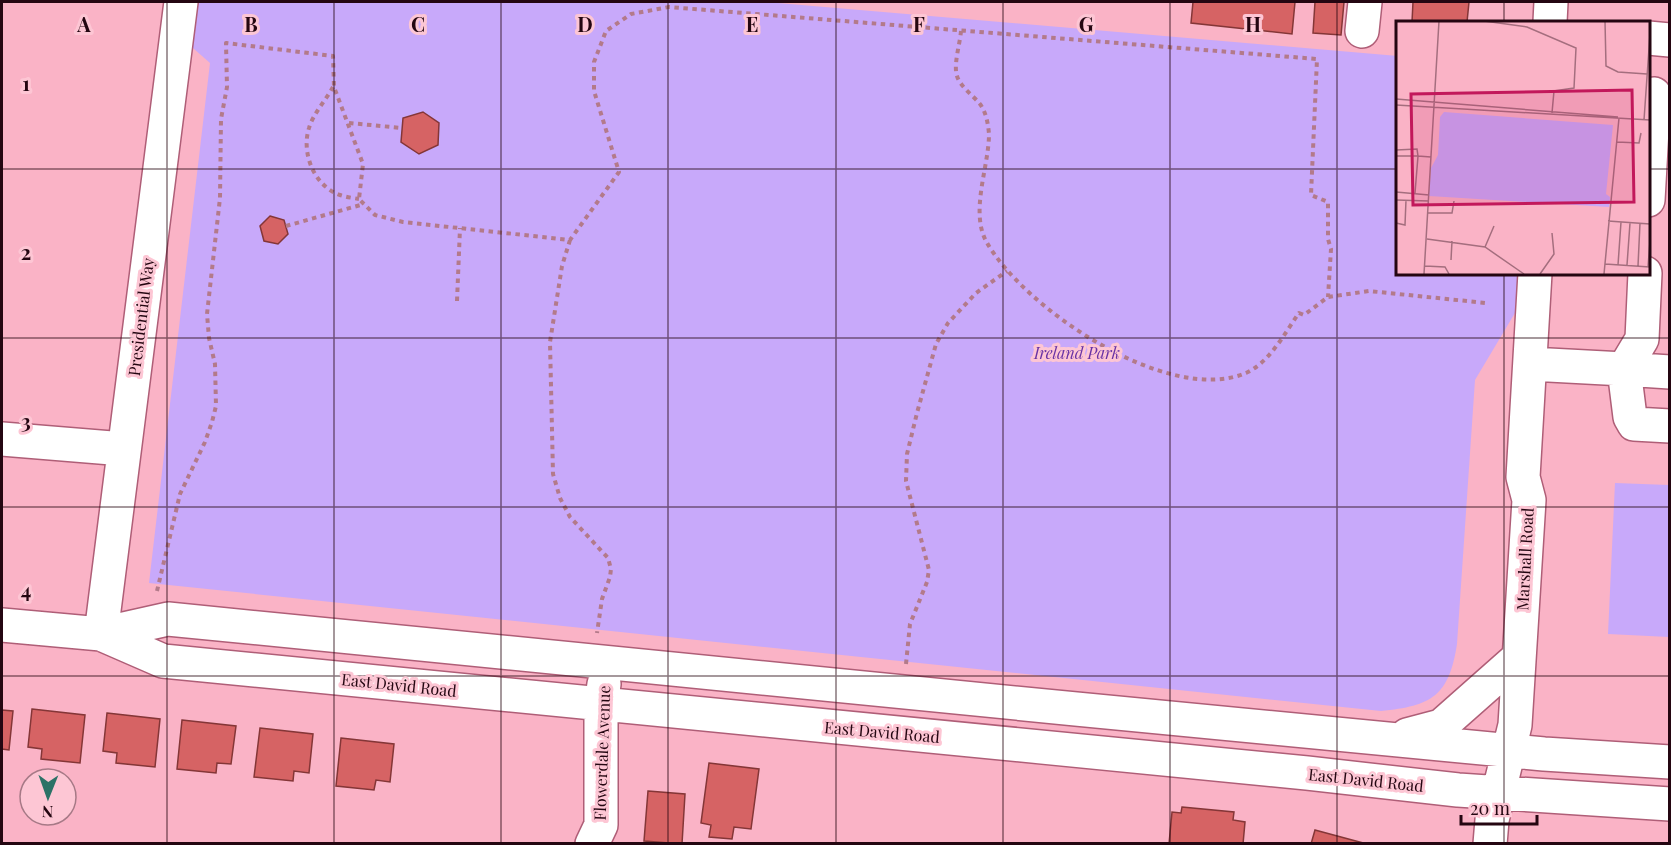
<svg xmlns="http://www.w3.org/2000/svg" width="1671" height="845" viewBox="0 0 1671 845" font-family="'Playfair Display',serif">
<style>
.green{fill:#c8a9fa}
.building{fill:#d66364;stroke:#843637;stroke-width:1.5}
.lines{fill:none;stroke-linecap:round;stroke-linejoin:round}
.minor-casing{stroke:#af5e77;stroke-width:36}
.path{stroke:#b37a8a;stroke-width:4;stroke-dasharray:4.5 4.5;stroke-linecap:butt}
.minor{stroke:#fff;stroke-width:33}
.grid{fill:none;stroke:#240611;stroke-width:1.5;stroke-opacity:0.55}
.labels{text-anchor:middle;stroke-width:6;stroke-linejoin:round;paint-order:stroke}
.street-label{font-size:16px;fill:#240611;stroke:#fdc6d4}
.park-label{font-size:16px;font-style:italic;fill:#6932a5;stroke:#fdc6d4}
.inset-road{fill:none;stroke:#a46e7e;stroke-width:1.5}
.view{fill:#c2185b;fill-opacity:0.15;stroke:#c2185b;stroke-width:3}
.inset-edge{fill:none;stroke:#240611;stroke-width:3}
.grid-label{font-size:20px;text-anchor:middle;font-weight:bold;fill:#240611;stroke:#fdc6d4;stroke-width:6;stroke-linejoin:round;paint-order:stroke}
</style>
<rect width="100%" height="100%" fill="#fab3c6"/>
<path class="green" d="M181 2H766L1398 56V273H1535L1534 281 1475 380 1457 644C1449 696 1432 706 1381 711L149 583 210 63 177 34Z
M1615 483 1669 485V637L1608 634Z"/>
<path class="building" d="M1193 2H1295L1292 34 1191 23Z
M1315 2H1344L1341 35 1313 33Z
M1413 2H1469L1467 22H1412Z
M423 112 439 123 438 145 419 154 401 142 403 118Z
M270 216 284 220 288 234 278 244 264 241 260 226Z
M32 709 85 715 80 763 41 759 42 749 28 747Z
M2 710 13 711 9 750 2 749Z
M107 713 160 719 155 767 116 763 117 753 103 751Z
M182 720 236 726 231 764 217 763 216 773 177 769Z
M260 728 313 734 309 773 294 771 293 781 254 777Z
M341 738 394 744 390 782 376 780 374 790 336 786Z
M709 763 759 769 751 829 734 827 732 839 709 837 711 825 701 823Z
M648 791 685 794 682 844 644 841Z
M1182 807 1234 812 1233 820 1245 822 1243 844H1169L1172 812 1181 813Z
M1315 830 1367 844H1311Z"/>
<g class="lines">
<g class="minor-casing">
<path id="minor" d="M1550 22 1551 2
M1362 31 1365 2
M1648 38 1670 40
M1648 200 1654 94
M1645 273 1642 339 1624 369 1670 372
M1530 364 1624 369 1630 417 1634 424 1670 426
M2 439 124 449
M2 625 101 634 168 619 1076 709 1544 754 1670 762
M101 634 163 661 1307 773 1458 790 1670 804
M101 634 181 2
M1407 735 1441 726 1519 657
M592 844 601 825V705L604 684
M1490 844 1492 820 1515 725 1529 500 1523 477 1535 273"/>
</g>
<path class="path" d="M961 31C960 43 955 59 956 71 957 85 972 94 980 104 986 112 988 123 989 134 989 166 970 211 986 241 1023 308 1168 406 1246 373 1270 362 1284 334 1299 313L1304 315 1328 297 1369 291 1486 303
M333 87C326 100 313 114 309 128 301 153 314 186 340 195 346 197 353 198 359 199
M349 123 402 128
M286 226 364 204
M570 240 562 266 550 342 553 474 560 498 570 517 608 558 611 569 610 577 602 599 597 633
M457 301 460 228
M157 591 180 494 205 442 212 422 216 406 215 364 209 338 207 314 220 198 221 119 227 87 226 43 333 56 334 87 363 164 359 199 375 215 403 222 570 240 619 172 594 91V62L606 31 631 14 669 7 1317 59 1311 195 1328 202V239L1331 249 1328 297
M906 664 910 624 927 582 929 570 906 481 907 454 917 413 936 344 948 323 976 293 1007 271"/>
<use href="#minor" class="minor"/>
</g>
<path class="grid" d="M167 2V844M334 2V844M501 2V844M668 2V844M836 2V844M1003 2V844M1170 2V844M1337 2V844M1504 2V22M2 169H1398M1648 169H1670M1504 273V844M2 338H1670M2 507H1670M2 676H1670"/>
<g class="labels">
<g class="street-label">
<text transform="translate(141 317) rotate(-83)" y="6">Presidential Way</text>
<text transform="translate(1525 559) rotate(-87)" y="6">Marshall Road</text>
<text transform="translate(399 685) rotate(6)" y="6">East David Road</text>
<text transform="translate(882 732) rotate(5)" y="6">East David Road</text>
<text transform="translate(602 753) rotate(-88)" y="6">Flowerdale Avenue</text>
<text transform="translate(1366 780) rotate(6)" y="6">East David Road</text>
</g>
<g class="park-label">
<text x="1077" y="359">Ireland Park</text>
</g>
</g>
<g transform="translate(1396 21)">
<rect width="254" height="254" fill="#fab3c6"/>
<path d="M48 91 217 104 210 173 214 176 213 186 33 175 35 147 42 134 44 96Z" fill="#c8a9fa"/>
<path class="inset-road" d="M88 0 131 6 180 27 178 67 158 70 156 92M209 0 210 45 222 51 251 53M0 78 222 96M0 84 254 99M248 99 254 13M221 121 243 122 245 112M0 129 21 128 22 135 35 136M0 135H22L19 172M0 171 33 174M0 179 33 180M32 192H56L58 180M212 200 254 203M0 202 9 204 10 179M31 218 89 226 128 253M89 226 98 205M55 239 56 220M209 243 254 246M222 244 225 201M231 244 234 202M29 245 49 246 53 253M242 245 244 202M252 246 254 220M28 253 43 0M144 253 158 233 156 212M208 253 223 97"/>
<path class="view" d="M236 69 238 181 17 184 15 73Z"/>
<rect width="254" height="254" class="inset-edge"/>
</g>
<g class="grid-label">
<text x="84" y="32">A</text>
<text x="251" y="32">B</text>
<text x="418" y="32">C</text>
<text x="585" y="32">D</text>
<text x="752" y="32">E</text>
<text x="919" y="32">F</text>
<text x="1086" y="32">G</text>
<text x="1253" y="32">H</text>
<text x="26" y="91">1</text>
<text x="26" y="260">2</text>
<text x="26" y="429">3</text>
<text x="26" y="598">4</text>
</g>
<rect width="1671" height="845" fill="none" stroke="#240611" stroke-width="6"/>
<g transform="translate(48 797) rotate(181)"><circle r="28" fill="#fdc6d4" stroke="#a67986" stroke-width="1.5"/>
<path d="M0-4.5L10 22L0 15L-10 22Z" fill="#2c7267"/>
<text y="-9" font-size="16" font-weight="bold" text-anchor="middle" fill="#240611">N</text>
</g>
<path d="M1461 815v9h76v-9" fill="none" stroke="#240611" stroke-width="3"/>
<text x="1470" y="815" font-size="18" fill="#240611" stroke="#fdc6d4" stroke-width="4.5" paint-order="stroke">20 m</text>
</svg>
